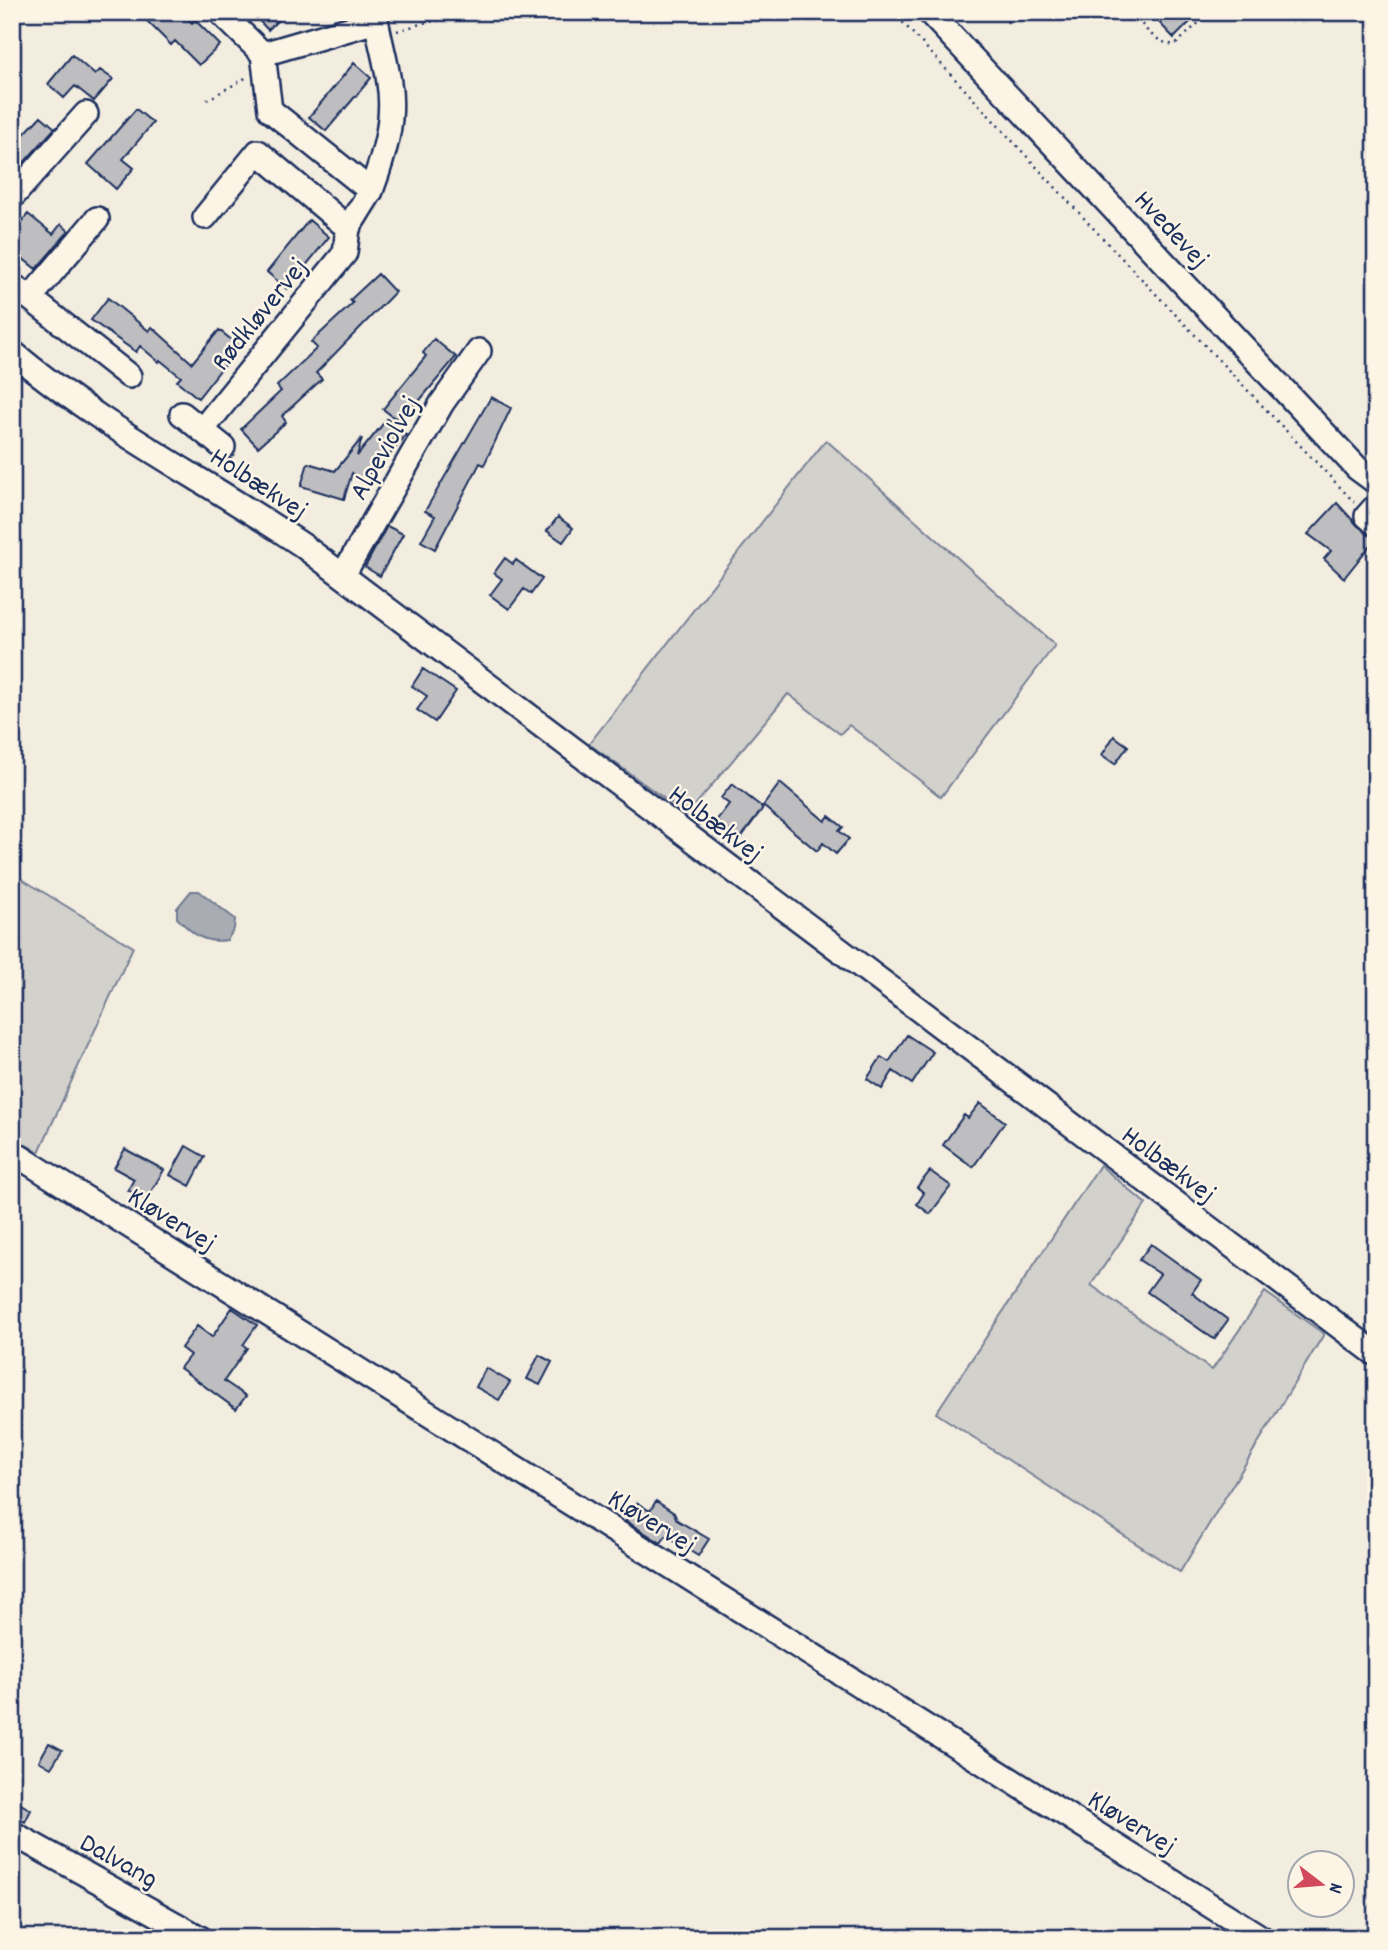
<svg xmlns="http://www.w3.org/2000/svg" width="1388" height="1950" viewBox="0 0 1388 1950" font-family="Dekko,sans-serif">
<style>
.green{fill:#d3d1cc;stroke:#778095;stroke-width:2}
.water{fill:#a9acb3;stroke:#707a91;stroke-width:2}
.building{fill:#bebec0;stroke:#1b2f5e;stroke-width:2}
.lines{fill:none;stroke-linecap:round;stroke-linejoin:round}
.minor-casing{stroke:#1b2f5e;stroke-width:28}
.path{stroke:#1b2f5e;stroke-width:2.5;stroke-dasharray:2 5;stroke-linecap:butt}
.minor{stroke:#fcf5e5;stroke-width:23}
.labels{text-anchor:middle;stroke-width:5;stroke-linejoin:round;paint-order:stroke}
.street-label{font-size:28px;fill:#1b2f5e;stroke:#fcf5e5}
</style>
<rect width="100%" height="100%" fill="#f3ede0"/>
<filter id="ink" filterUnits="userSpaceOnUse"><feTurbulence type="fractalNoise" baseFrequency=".0143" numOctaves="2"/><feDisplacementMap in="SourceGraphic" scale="14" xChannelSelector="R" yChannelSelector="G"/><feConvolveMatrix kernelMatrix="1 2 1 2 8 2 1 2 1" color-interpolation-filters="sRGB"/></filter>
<g filter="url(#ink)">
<path class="green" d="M826 440 1055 645 941 797 849 725 840 734 788 694 687 815 589 744Z
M12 873 133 947 39 1152 12 1137V953L22 939 12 933Z
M1100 1165 1146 1204 1091 1285 1212 1370 1265 1292 1324 1334 1180 1572 936 1413Z"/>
<path class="water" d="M191 891H199L235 919 234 929 227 940C204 944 193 934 177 918V908Z"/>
<path class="building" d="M138 12H182L192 23 195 20 220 45 199 65 175 41 171 45Z
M251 12H286L268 30Z
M1149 12H1200L1174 38Z
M72 55 95 75 100 70 113 79 94 101 75 86 64 98 48 84Z
M354 63 371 78 326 131 309 117Z
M136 109 153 123 123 159 134 168 116 189 88 164Z
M41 116 55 128 12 176V147Z
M28 214 53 234 61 224 69 231 36 269 12 250V233Z
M309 220 329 237 287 289 267 272Z
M378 274 395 292 316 373 322 379 282 416 286 422 258 447 241 429 281 391 277 386 317 348 311 342 353 303 350 300Z
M108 298 149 331 152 327 192 363 219 330 239 346 198 398 177 381 181 377 160 360 159 362 140 346 136 352 91 320Z
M434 339 456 357 415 406 410 402 396 419 383 409 426 356 423 353Z
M491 397 511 408 484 465 480 463 435 549 421 541 435 516 425 511Z
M387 419 406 435 379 467 376 465 362 482 352 473 344 499 301 486 308 463 335 471 362 438 357 456Z
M1337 503 1358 526 1376 538 1344 578 1324 559 1331 551 1308 534Z
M558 517 573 528 563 542 547 531Z
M387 526 403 534 380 576 365 567Z
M505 558 513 564 516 560 542 579 531 594 524 589 509 609 490 595 502 579 494 573Z
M423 669 456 691 435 722 417 710 427 696 412 686Z
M1114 736 1128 746 1115 764 1102 755Z
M780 783 825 821 829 816 843 827 839 831 849 839 836 854 823 843 817 851 763 806Z
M732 784 763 808 740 839 716 821 729 804 721 798Z
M907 1035 933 1052 912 1084 893 1071 882 1089 867 1079 881 1057 889 1062Z
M980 1103 1005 1122 973 1167 943 1145 964 1115 968 1118Z
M186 1146 205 1157 190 1186 170 1175Z
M125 1149 164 1170 146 1200 128 1190 134 1179 114 1168Z
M930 1171 951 1186 930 1214 917 1204 924 1193 917 1187Z
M1151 1244 1201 1280 1192 1293 1228 1320 1214 1339 1147 1292 1160 1274 1139 1260Z
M232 1308 257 1325 243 1345 247 1348 224 1381 246 1396 236 1409 180 1368 190 1355 181 1348 197 1326 212 1337Z
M539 1355 552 1362 540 1385 527 1379Z
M486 1368 510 1382 499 1400 476 1387Z
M656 1501 674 1513 677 1520 709 1539 698 1556 666 1536 661 1543 626 1521 637 1503 650 1511Z
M49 1743 62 1750 51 1768 39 1761Z
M12 1799 31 1810 25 1822 12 1815Z"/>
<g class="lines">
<g class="minor-casing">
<path id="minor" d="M220 12 263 54
M375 12C378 36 386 59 389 83 395 120 384 156 371 191L270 110 263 54 376 21
M929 12 1357 468 1376 482
M12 197 86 114
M205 217 258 152 348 228
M348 228 371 191
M12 285 30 298 97 219
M30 298 129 376
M12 352C101 427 206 480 302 545L1376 1354
M182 414 223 447
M202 430 345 253 348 228
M1376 506 1367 516 1376 524
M343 575 442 403 479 351
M12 1152 1262 1938
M12 1833 200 1938"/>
</g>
<path class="path" d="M893 12 1094 229 1354 502
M996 12 1008 22 1022 12
M1135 12C1142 29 1157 43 1175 45L1210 12
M397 31 427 22 493 12
M207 100 247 77"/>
<use href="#minor" class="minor"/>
</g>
</g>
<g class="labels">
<g class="street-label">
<text transform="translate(1173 228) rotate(47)" y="10">Hvedevej</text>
<text transform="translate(258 313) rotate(-51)" y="10">Rødkløvervej</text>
<text transform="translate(383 447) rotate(-60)" y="10">Alpeviolvej</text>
<text transform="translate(260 482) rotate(33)" y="10">Holbækvej</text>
<text transform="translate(717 822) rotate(37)" y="10">Holbækvej</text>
<text transform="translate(1170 1163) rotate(37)" y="10">Holbækvej</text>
<text transform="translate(173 1218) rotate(32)" y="10">Kløvervej</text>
<text transform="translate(653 1520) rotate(32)" y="10">Kløvervej</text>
<text transform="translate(1133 1821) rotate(32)" y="10">Kløvervej</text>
<text transform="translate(120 1859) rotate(29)" y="10">Dalvang</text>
</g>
</g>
<rect width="1388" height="1950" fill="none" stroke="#fcf5e5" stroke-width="42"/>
<rect x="21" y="21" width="1346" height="1908" fill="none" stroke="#1b2f5e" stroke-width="2.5" filter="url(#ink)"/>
<g transform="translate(1321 1884) rotate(106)"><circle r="33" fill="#fcf5e5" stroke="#a2a6af" stroke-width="2"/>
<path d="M0-5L12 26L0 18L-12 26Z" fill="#d1495b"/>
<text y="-10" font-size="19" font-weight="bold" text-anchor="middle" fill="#1b2f5e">N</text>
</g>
</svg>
